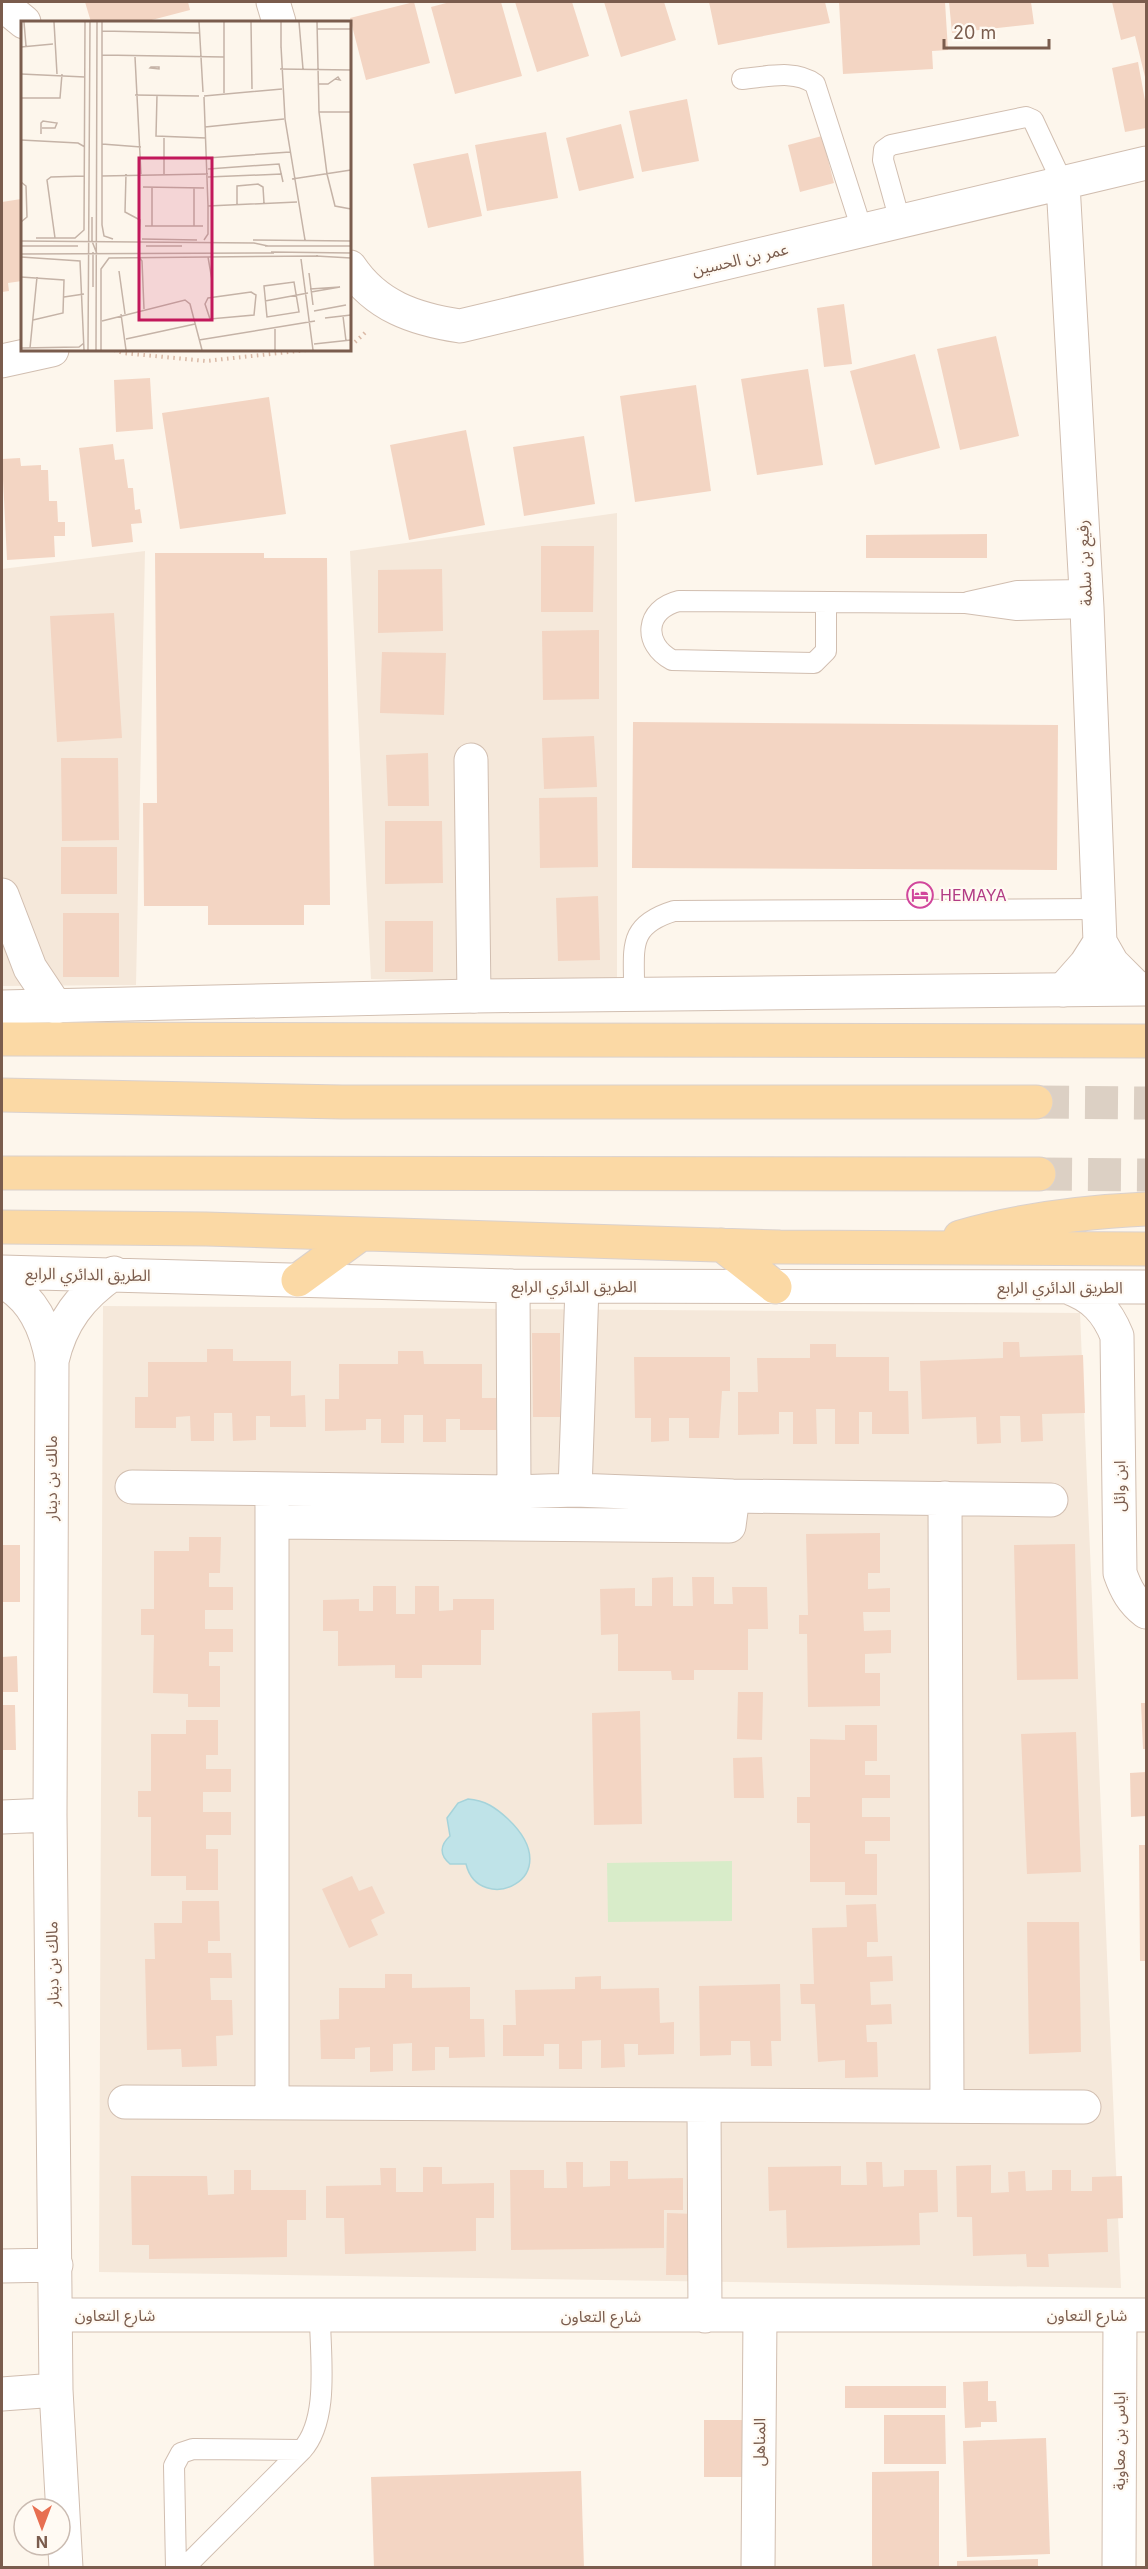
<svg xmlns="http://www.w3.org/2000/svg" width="1148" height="2569" viewBox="0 0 1148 2569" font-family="Inter,'Noto Sans Arabic',sans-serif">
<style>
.residential{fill:#f5e8da}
.green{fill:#d8ecc9}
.water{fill:#bfe3e8;stroke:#a5d3da;stroke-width:1.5}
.building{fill:#f3d5c3}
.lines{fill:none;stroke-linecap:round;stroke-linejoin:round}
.primary-tunnel{stroke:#dcd0c4;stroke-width:33;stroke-dasharray:33 16;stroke-linecap:butt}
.service-casing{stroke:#d1beb0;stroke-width:22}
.minor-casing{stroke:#d1beb0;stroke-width:35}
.tertiary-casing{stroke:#d1beb0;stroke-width:35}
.primary-casing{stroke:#dad1cd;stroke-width:35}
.path{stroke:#d9b8a5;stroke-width:4;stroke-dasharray:1.5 4.5;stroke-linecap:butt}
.service{stroke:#fff;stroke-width:20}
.minor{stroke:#fff;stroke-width:33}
.tertiary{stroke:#fff;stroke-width:33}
.primary{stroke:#fbd9a5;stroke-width:33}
.labels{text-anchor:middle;stroke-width:4.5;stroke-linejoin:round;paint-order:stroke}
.street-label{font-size:16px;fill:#7a5c4d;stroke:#fffaf3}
.hotel-label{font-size:16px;fill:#b23c85;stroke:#fffaf3;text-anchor:start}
.inset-road{fill:none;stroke:#c5b3a7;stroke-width:1.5}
.view{fill:#c2185b;fill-opacity:0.15;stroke:#c2185b;stroke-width:3}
.inset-edge{fill:none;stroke:#7a5c4d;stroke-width:3}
</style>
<rect width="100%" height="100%" fill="#fdf6ec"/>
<path class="residential" d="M617 513V984L371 979 350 551Z
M145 551 136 985 2 986V569Z
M103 1306 1080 1313 1121 2288 99 2272Z"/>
<path class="green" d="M732 1861V1921L608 1922 607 1863Z"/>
<path class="water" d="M468 1799C485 1800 496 1808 508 1819 571 1879 479 1917 466 1864H450C439 1855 440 1845 450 1836L447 1818 458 1803Z"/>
<path class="building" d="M85 2H188L190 10 144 22H91Z
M414 2 430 63 366 80 350 18Z
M450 2H501L522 76 455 94 431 7Z
M515 2H572L589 56 537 72Z
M604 2H664L676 40 621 57Z
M709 2H825L830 23 718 45Z
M839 2H945L948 50 932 51 933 69 843 74Z
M949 2H1031L1034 24 952 33Z
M1112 2H1146V81L1135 36 1121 40Z
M1138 62 1146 106V128L1125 132 1112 68Z
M687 99 699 161 642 172 629 111Z
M621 124 634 178 579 191 566 138Z
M546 132 558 198 487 211 475 145Z
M822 136 834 183 800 192 788 145Z
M468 153 482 216 428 228 413 164Z
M21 199 22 281 8 283 9 291 2 292V202Z
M844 304 852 364 824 367 817 308Z
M996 336 1019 436 960 450 937 349Z
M915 354 940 448 875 465 850 371Z
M808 369 823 465 757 475 741 379Z
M150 378 153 429 116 432 114 380Z
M696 385 711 491 635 502 620 396Z
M269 397 286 514 180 529 162 413Z
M466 430 485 525 409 540 390 445Z
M584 436 595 504 524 516 513 447Z
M113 444 115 460 124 459 128 488H133L135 510 140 509 142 523 131 524 133 542 92 547 79 448Z
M20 458 21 466 41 465V470H48L49 501H57L58 522H65V536H54L55 557 7 560 2 459Z
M987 534V558H866V535Z
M541 546H594L593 612H541Z
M155 553H264V558H327L330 905H304V925H208V906H144L143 803H157Z
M442 569 443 631 378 633V570Z
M114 613 122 738 57 742 50 616Z
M599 630V699L543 700 542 631Z
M382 652 446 653 444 715 380 713Z
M633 722 1058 725 1057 870 632 868Z
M594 736 597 787 544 789 542 738Z
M428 753 429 806H388L386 755Z
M61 758H118L119 840 62 841Z
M597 797 598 867 540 868 539 798Z
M385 821H442L443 883 385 884Z
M61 847H117V894H61Z
M598 896 600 960 558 961 556 898Z
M63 913H119V977H63Z
M385 921H433V972H385Z
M532 1333H560V1417H533Z
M1003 1342H1019L1020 1357 1083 1355 1085 1413 1042 1414 1043 1441 1021 1442 1020 1416H1000L1001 1443 977 1444 976 1417 922 1419 920 1361 1003 1358Z
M810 1344H836V1357H889V1391H908L909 1434H872V1412H859V1444H835V1409H816L817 1444H793V1412H779V1434L738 1435V1392H758L757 1358H810Z
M207 1349H233V1361H291V1396L305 1395 306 1427H270V1416H256V1440L233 1441 232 1413H214V1441H191L190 1416 176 1417V1428H135V1397H148V1362H207Z
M398 1351H423L424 1364H482V1398H496V1430H460V1419H446V1442H423V1415H404V1443H381V1419H366V1430L325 1431V1399H339V1364H398Z
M634 1357H730V1391H722L719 1438H689V1418H669V1441L651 1442V1418H635Z
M880 1533V1573H868V1589L890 1588V1612H863L864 1631 891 1630V1653L865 1654V1673H880V1706L808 1707 807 1634H799V1615H808L806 1534Z
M189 1537H221L220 1573H209V1587H233V1610H205V1629H233V1652H209V1666H220V1707H188V1694L153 1693 154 1635H141V1609H154V1551H189Z
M1075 1544 1078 1679 1017 1680 1014 1545Z
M2 1545H20V1602H2Z
M673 1577V1606H693L692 1577H714V1604H733L732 1587H767L768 1629H748V1670H694V1680H672L671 1671H618V1634L601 1635 600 1589 635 1588V1606H652V1578Z
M373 1586H396V1614H415V1586H439V1611L453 1610V1599H494V1630H481V1665H422V1678H395V1665L338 1666V1631H323V1600L359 1599V1611H373Z
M17 1656 18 1692H2V1657Z
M738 1692H763L762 1740 737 1739Z
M1141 1703H1146V1749H1143Z
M2 1705H15L16 1750H2Z
M640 1711 642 1824 594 1825 592 1713Z
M186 1720H218V1755H206V1769H231V1792H203V1812H231V1835H206V1849H218V1890H186V1876H151V1817H138V1791H151V1734H186Z
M845 1725H877V1761H865V1775H890V1798H862V1817H890V1841H865V1854H877V1895H845V1882H810V1823H797V1797H810V1739L845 1740Z
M1076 1732 1081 1872 1027 1874 1021 1734Z
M762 1757 764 1798H734L733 1758Z
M1146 1772V1816L1131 1817 1130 1773Z
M1139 1845H1146V1961H1140Z
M352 1876 359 1891 372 1886 385 1913 371 1920 378 1935 349 1948 322 1889Z
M182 1901H219L220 1941H208V1953H231L232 1978H210L211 2000H232L233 2035 216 2036 217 2066 182 2067 181 2049 147 2050 145 1959H155L154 1923H182Z
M876 1904 878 1942H867V1957L892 1956 893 1981 870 1982 871 2005 891 2004 892 2024 866 2025 867 2042H877L878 2077 845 2078V2060L818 2062 815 2004H801L800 1984H814L812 1928 847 1927 846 1905Z
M1027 1922H1079L1081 2052 1029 2054Z
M385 1974H412V1988L470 1987V2019H484L485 2057 449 2058V2047H435V2070L412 2071V2043L393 2044V2071L370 2072V2047L355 2048V2059H321L320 2020 339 2019V1988H385Z
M601 1976V1989L659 1988 660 2023 674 2022V2054L638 2055V2044H624L625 2067 601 2068V2040L582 2041V2069H559V2044H544V2056H503V2025H516L515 1990 575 1989V1977Z
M780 1984 781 2041H771L772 2066H751L750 2041H731V2055L700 2056 699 1986Z
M610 2161H628V2179L683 2178V2210H664V2248L511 2250 510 2170H544V2188H567L566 2162H583V2187L610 2186Z
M866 2162H882L883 2187 904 2186V2170H937L938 2212 919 2213 920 2245 787 2248 786 2210 769 2211 768 2167 841 2166V2185H867Z
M991 2165V2193L1009 2192 1008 2172 1025 2171 1026 2191 1052 2190V2170H1071V2191H1092V2177L1122 2176 1123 2218 1107 2219 1108 2252 1048 2254 1049 2267H1027L1026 2254 973 2256 972 2217H957L956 2166Z
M423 2167H442V2184L494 2183V2218H476V2251L345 2254 344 2218H326V2186L381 2185 380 2168H396V2192H423Z
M234 2170H251V2190H306V2220H287V2257L149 2259V2245H132L131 2176H207L208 2195 234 2194Z
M667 2213 695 2214 694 2275H666Z
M988 2381V2401H996L997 2422H981V2427L965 2428 963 2382Z
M845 2386H946V2408H845Z
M884 2415H945L946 2464H884Z
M704 2420H749V2477H704Z
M1046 2438 1050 2554 967 2557 963 2441Z
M581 2471 584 2568H374L371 2477Z
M939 2471V2566H872V2472Z
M1038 2559V2568H957V2561Z"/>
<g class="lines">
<path class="primary-tunnel" d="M1036 1102 1146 1103
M1039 1174 1146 1175"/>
<g class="service-casing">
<path id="service" d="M742 79C766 77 795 69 815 84L862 230
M900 221 883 160 884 150 891 145 1026 117 1033 120 1063 184
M826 602V651L814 663 672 660C642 644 645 609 679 601L966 603 1017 610 1087 608
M968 602 1017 591 1086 590
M634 994C635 950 625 926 674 911L1098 909
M176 2568 174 2466 181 2453 193 2449 302 2450
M184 2568 302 2450C330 2419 320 2356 320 2316"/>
</g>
<g class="minor-casing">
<path id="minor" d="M273 2 279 22
M2 4 24 22
M1063 184 1087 608 1100 942 1112 963 1137 988
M350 267C376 306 414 319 460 326L1146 163
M2 361 52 350
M471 760 474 996
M2 895 30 968 56 1007
M1063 990 1086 964 1100 942
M2 1272 513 1286 1146 1287
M2 1281C33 1298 46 1327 52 1361L50 1815 56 2390 66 2568
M513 1286 514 1492
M1067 1287C1093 1296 1107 1311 1117 1336L1120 1573C1126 1590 1132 1601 1146 1612
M52 1361C61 1321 81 1296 114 1273
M132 1487 514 1492 575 1490 733 1496 1051 1500
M575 1490 582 1287
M945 1498 947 2106
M273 1522 729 1526 733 1496
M2 1817 50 1815
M125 2102 1084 2107
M272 2103V1489
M704 2105 705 2316
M2 2266 56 2265
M56 2315H1146
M2 2394 56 2390
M758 2568 760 2316
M1119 2568 1120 2315"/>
</g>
<g class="tertiary-casing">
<path id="tertiary" d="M2 1007 474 996 1146 989"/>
</g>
<g class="primary-casing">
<path id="primary" d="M2 1039 1146 1041
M2 1095 342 1102H1036
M2 1173 1039 1174
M2 1227 206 1229 780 1247 1146 1249
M960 1237C1022 1219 1082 1212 1146 1209
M722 1245 775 1287
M298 1280 361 1234"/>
</g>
<path class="path" d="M350 345 353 344 368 330
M114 350 123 353 206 361 307 350"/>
<use href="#service" class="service"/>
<use href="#minor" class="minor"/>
<use href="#tertiary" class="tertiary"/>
<use href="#primary" class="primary"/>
</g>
<defs>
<g id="hotel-ring" transform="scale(1.35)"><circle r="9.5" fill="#fffaf3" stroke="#d1479c" stroke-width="1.5"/><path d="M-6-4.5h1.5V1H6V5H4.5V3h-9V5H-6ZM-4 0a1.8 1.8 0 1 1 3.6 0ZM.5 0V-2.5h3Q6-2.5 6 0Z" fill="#d1479c"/></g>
</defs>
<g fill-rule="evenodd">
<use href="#hotel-ring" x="920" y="895"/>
</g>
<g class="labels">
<g class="street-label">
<text transform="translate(740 259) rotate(-13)" y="6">عمر بن الحسين</text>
<text transform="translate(1084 563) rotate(-93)" y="6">رفيع بن سلمة</text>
<text transform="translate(88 1274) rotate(1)" y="6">الطريق الدائري الرابع</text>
<text x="574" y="1292">الطريق الدائري الرابع</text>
<text x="1060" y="1293">الطريق الدائري الرابع</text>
<text transform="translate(51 1478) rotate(-90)" y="6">مالك بن دينار</text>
<text transform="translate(1119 1486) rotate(-90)" y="6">ابن وائل</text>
<text transform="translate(52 1964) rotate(-91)" y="6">مالك بن دينار</text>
<text x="115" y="2321">شارع التعاون</text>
<text x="1087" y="2321">شارع التعاون</text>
<text x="601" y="2322">شارع التعاون</text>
<text transform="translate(1119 2441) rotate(-90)" y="6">اياس بن معاوية</text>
<text transform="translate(759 2442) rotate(-89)" y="6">المناهل</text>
</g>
<g class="hotel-label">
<text x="940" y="901">HEMAYA</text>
</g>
</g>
<g transform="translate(21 21)">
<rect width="330" height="330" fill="#fdf6ec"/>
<path class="inset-road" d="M3 1 5 25M33 1 36 53M81 1V204L83 215 92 218M178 1 182 71M230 1 231 68M260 1V27M278 1 282 48M296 1 298 91 306 153 314 185 330 188M296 8H330M81 10 178 12M260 25 264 98 284 219M0 26 32 23M81 34 203 36M114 36 120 153M138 46V48L129 47 130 46ZM259 48 330 49M0 53 64 56M297 63H307L317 56 319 59 314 58M203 72V1M114 74 178 75M136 74 135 115 185 117M183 75 261 68M183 76 187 185V213L183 219M0 77H39L41 53M298 91H330M184 106 263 98M20 113V102L22 100 36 102 34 107H21M0 119 57 122 64 126M81 123 120 126M186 137 269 131M187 148 258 143 262 161M105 153 104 191 119 199 118 218M143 153V117M81 155 187 153M187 156 261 153M271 158 330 149M0 161 5 165 6 196 0 201M122 166 183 167M131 166V205M216 184V165L237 163 242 166 243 182M187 185 276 181M71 196V220L76 233M124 205H182M173 205V167M15 217H54L63 209 64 1M34 217 26 159 30 156 63 155M121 218 176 219M232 219 330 220M0 220 233 222 247 225M0 225H57M125 225H161M244 225H330M250 231 330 232M0 233 253 232M295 235 330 237M0 236 59 240 63 329M118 236 121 240 123 288M187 236 191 259M280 238 292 329M98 250 104 293M288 252 292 284M0 256 43 259 42 292 12 299M273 261 278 291 246 296 243 265ZM72 266V231M289 268 319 266 290 271M230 271 235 274 233 294 189 298 184 283 187 277ZM43 276 63 273M244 280 287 272M293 290 325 284M100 293 105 329M322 295 325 320M304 297 330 294M81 300 164 279 169 283 181 329M105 318 174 303M178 319 294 300M293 323 330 319M0 327 58 326 63 322M9 327 16 256M67 329 69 1M75 329 76 1M80 329V248L88 237 297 235M254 329V306"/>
<path class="view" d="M118 137H191V299H118Z"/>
<rect width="330" height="330" class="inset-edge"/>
</g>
<rect width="1148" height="2569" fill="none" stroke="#7a5c4d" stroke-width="6"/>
<g transform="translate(42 2527) rotate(180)"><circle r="28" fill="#fffaf3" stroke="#cabbb1" stroke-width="1.5"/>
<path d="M0-4.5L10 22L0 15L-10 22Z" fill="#e76f51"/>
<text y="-9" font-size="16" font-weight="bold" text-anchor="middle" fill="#7a5c4d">N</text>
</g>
<path d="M944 39v9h105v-9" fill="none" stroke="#7a5c4d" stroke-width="3"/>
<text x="953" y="39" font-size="18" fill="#7a5c4d" stroke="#fffaf3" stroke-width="4.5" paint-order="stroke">20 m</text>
</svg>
